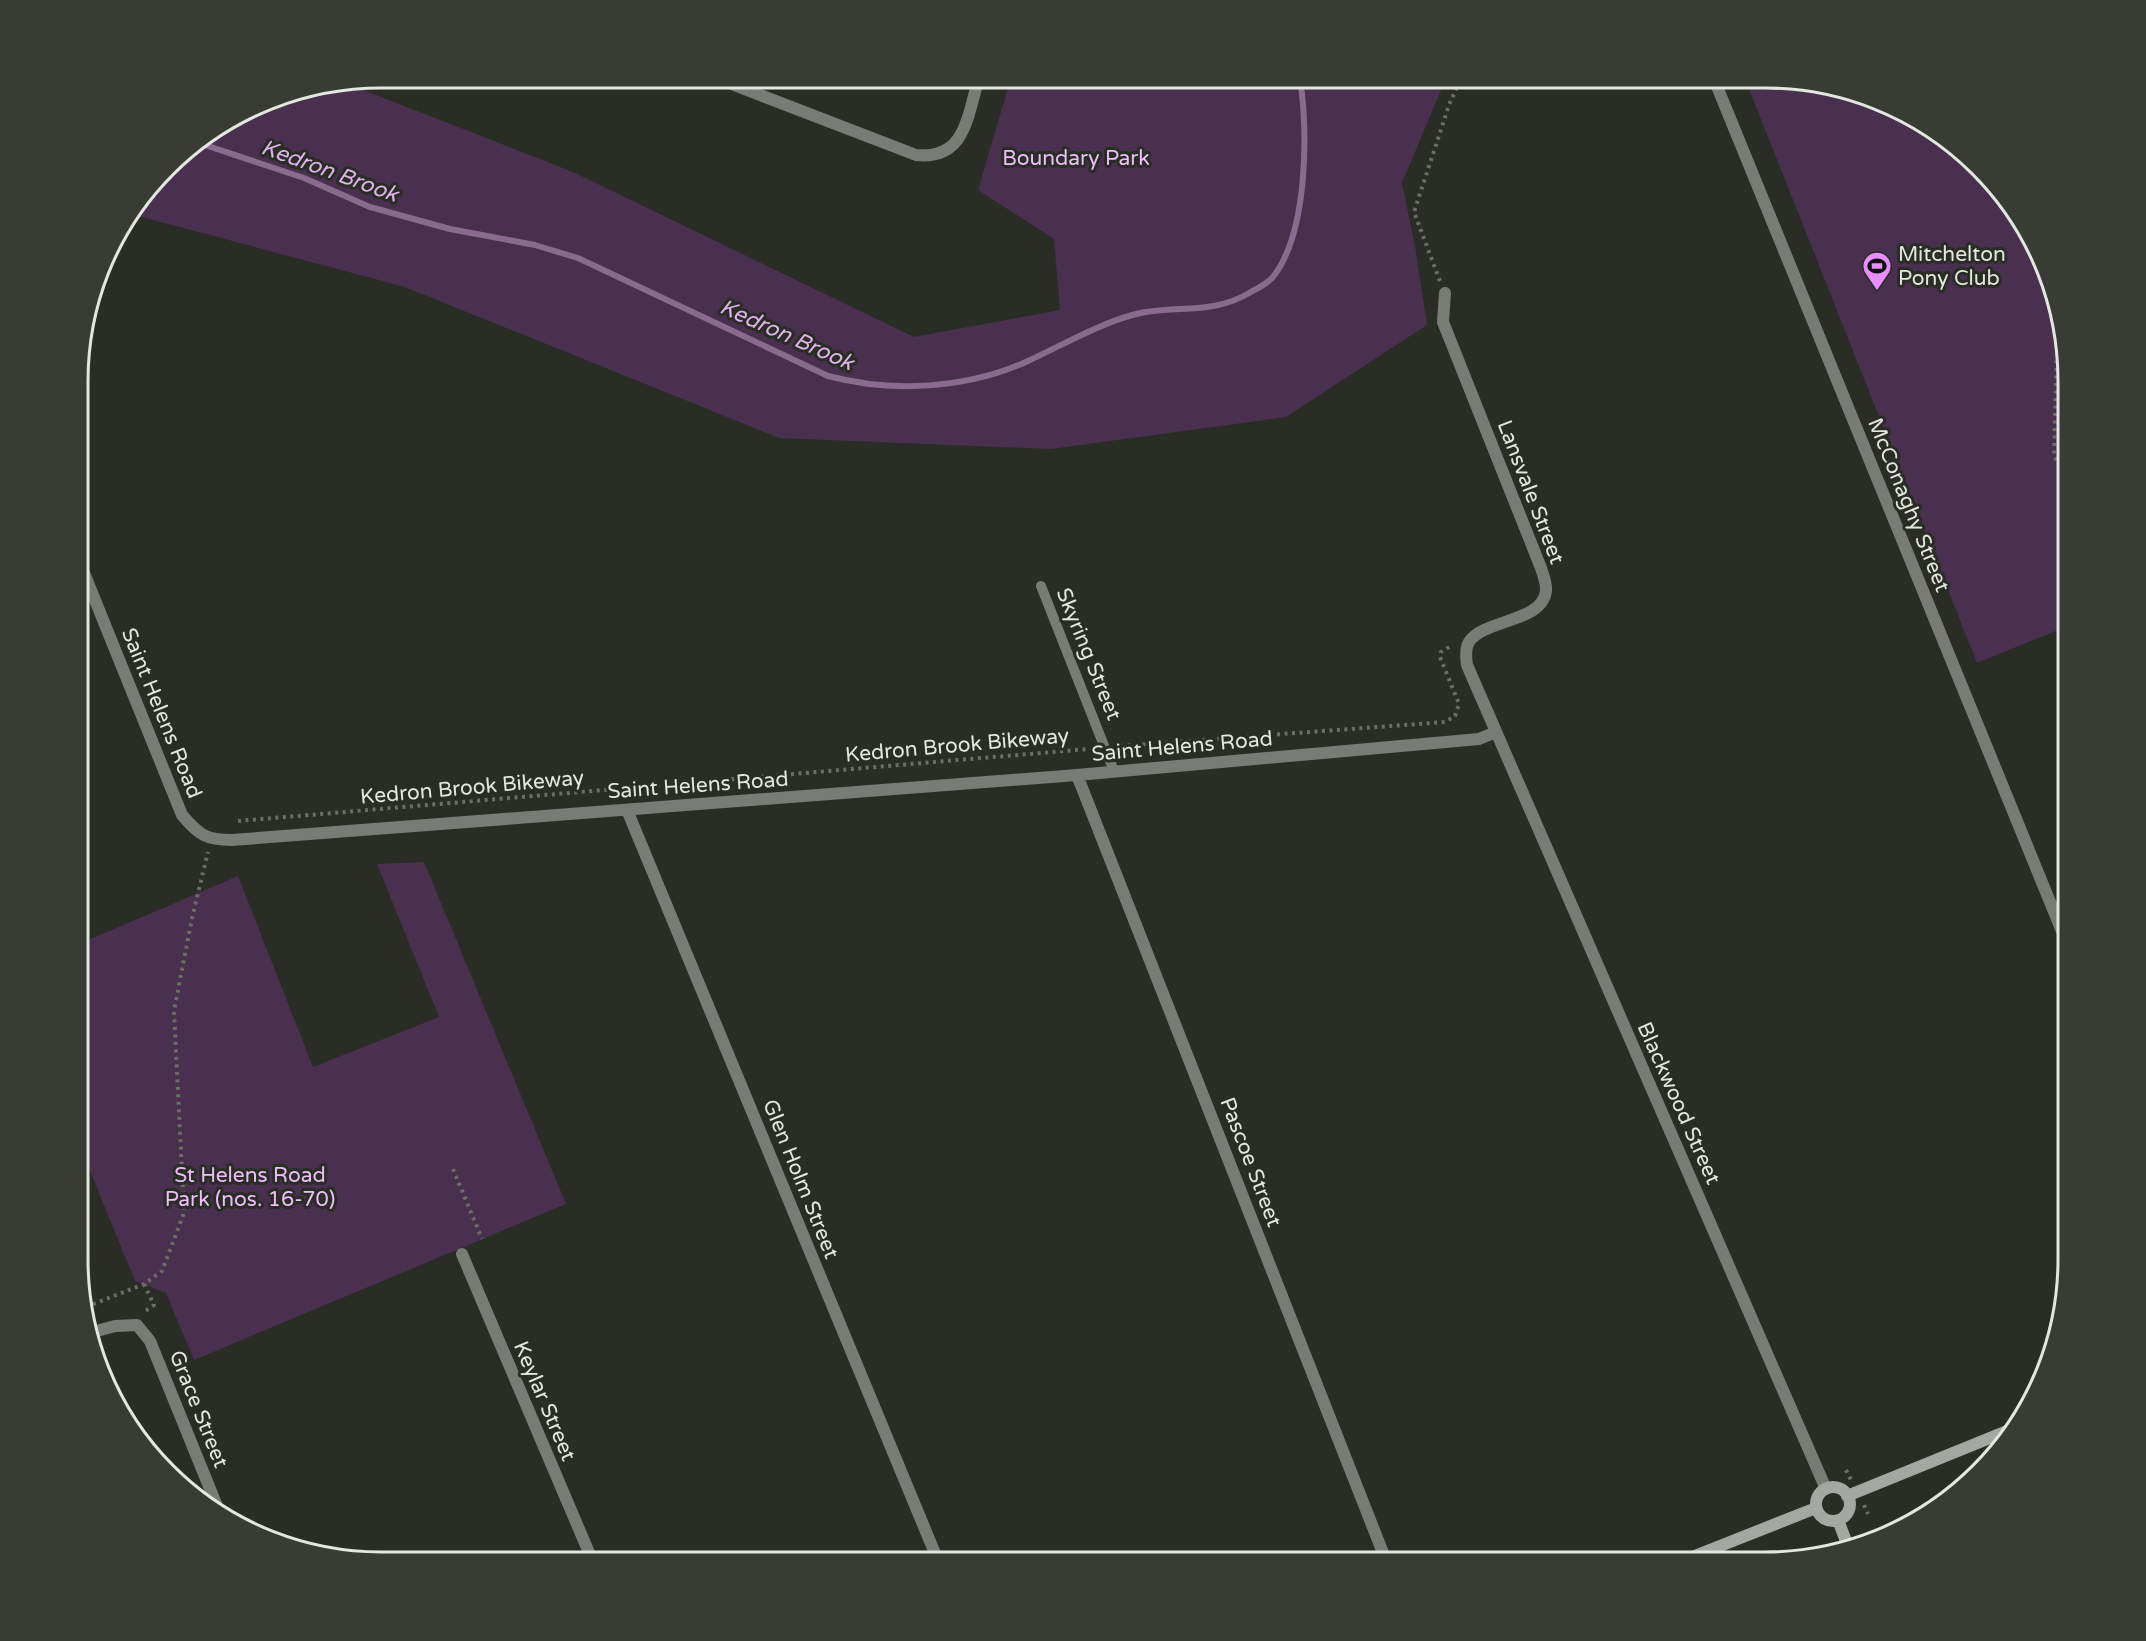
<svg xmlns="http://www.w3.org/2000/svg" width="2146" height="1641" viewBox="0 0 2146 1641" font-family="'Varela Round',sans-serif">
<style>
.green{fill:#48304e}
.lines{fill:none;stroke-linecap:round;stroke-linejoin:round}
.stream{stroke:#896b90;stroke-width:6}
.path{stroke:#6b6d67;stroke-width:4;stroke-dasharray:3 4.5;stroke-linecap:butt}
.lane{stroke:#797b77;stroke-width:10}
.street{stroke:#797b77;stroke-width:12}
.secondary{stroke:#a4a7a2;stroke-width:12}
.labels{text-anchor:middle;stroke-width:6;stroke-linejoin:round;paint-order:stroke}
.park-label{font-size:21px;fill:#efbefa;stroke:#2a2d26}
.poi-label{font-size:21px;fill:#e4e6e1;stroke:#2a2d26;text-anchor:start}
.street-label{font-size:21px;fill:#e4e6e1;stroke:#2a2d26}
.water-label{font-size:22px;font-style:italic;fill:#e1b1ec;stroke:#2a2d26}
.rim{fill:none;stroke:#e4e6e1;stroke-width:3}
</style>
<rect width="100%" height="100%" fill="#2a2d26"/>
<path class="green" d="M1011 78H1446L1402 183 1415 246 1427 325 1286 417 1051 449 779 438 405 287 131 214 182 153 283 94 348 84 573 172 914 337 1060 310 1054 239 978 190Z
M1745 79H1784L1880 101 1964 153 2037 247 2058 303 2068 381V626L1977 663Z
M424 862 566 1204 194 1360 166 1293 135 1281 79 1144V944L238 876 313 1067 439 1017 377 864Z"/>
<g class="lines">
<path class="stream" d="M199 143 304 178 370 207 450 229 535 245 578 258 828 376C892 393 967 389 1028 361 1063 345 1098 324 1136 314 1177 304 1211 316 1251 292 1258 288 1267 284 1273 277 1308 232 1308 133 1300 78"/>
<path class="path" d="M1440 281 1414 212 1449 105 1461 78
M2058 308 2054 457 2068 474
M1120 746 1445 722 1455 716 1459 704 1440 657 1441 652 1451 646
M238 821 1088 749
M453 1169 482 1239
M144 1284 154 1305 144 1312
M86 1307 144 1284 162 1271 184 1213 174 1011 192 918 208 852
M1846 1470 1851 1480
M1864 1505 1868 1514"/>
<path class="lane" d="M1041 586 1114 771"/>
<path class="street" d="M716 78 916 155C966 160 967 116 979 78
M1714 79 2068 946
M1445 293 1443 322 1541 568C1543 575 1547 584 1546 591 1542 623 1484 619 1469 642 1465 648 1466 658 1467 665L1826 1489
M80 563 182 815C199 835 206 840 232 840L1077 775 1479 739 1496 732
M1077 775 1387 1563
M627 810 939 1563
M462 1254 593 1562
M93 1332 115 1326 137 1325 150 1341 219 1511"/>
<path class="secondary" d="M1816 1504a17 17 0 1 1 34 0a17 17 0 1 1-34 0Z
M1847 1496 2012 1429
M1838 1520 1849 1549
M1677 1563 1816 1508"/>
</g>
<defs>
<g id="stadium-pin" transform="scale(1.5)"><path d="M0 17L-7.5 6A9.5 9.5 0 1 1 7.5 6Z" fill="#e98dfe" stroke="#2a2d26"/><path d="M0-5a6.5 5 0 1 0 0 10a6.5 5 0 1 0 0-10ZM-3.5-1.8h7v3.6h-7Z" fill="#111"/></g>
</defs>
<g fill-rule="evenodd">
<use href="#stadium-pin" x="1877" y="266"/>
</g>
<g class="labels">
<g class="park-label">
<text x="1076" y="165">Boundary Park</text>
<text x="250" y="1182">St Helens Road<tspan x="250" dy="24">Park (nos. 16-70)</tspan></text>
</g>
<g class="poi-label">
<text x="1898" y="261">Mitchelton<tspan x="1898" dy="24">Pony Club</tspan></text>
</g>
<g class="street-label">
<text transform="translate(1531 492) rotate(69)" y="7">Lansvale Street</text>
<text transform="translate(1909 505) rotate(68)" y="7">McConaghy Street</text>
<text transform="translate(1089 654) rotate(68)" y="7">Skyring Street</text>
<text transform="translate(162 713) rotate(68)" y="7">Saint Helens Road</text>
<text transform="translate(957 745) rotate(-5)" y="7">Kedron Brook Bikeway</text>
<text transform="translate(1182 746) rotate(-5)" y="7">Saint Helens Road</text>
<text transform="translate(698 785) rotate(-4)" y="7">Saint Helens Road</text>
<text transform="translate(472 787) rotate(-5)" y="7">Kedron Brook Bikeway</text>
<text transform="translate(1679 1103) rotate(66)" y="7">Blackwood Street</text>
<text transform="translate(1251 1162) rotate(69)" y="7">Pascoe Street</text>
<text transform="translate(801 1179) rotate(68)" y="7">Glen Holm Street</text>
<text transform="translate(545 1401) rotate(67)" y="7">Keylar Street</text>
<text transform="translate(199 1409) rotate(68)" y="7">Grace Street</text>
</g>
<g class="water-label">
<text transform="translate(330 170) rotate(20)" y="8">Kedron Brook</text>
<text transform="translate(787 334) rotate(24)" y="8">Kedron Brook</text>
</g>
</g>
<path d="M0 0H2146V1641H0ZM381 88H1765A293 293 0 0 1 2058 381V1259A293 293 0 0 1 1765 1552H381A293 293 0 0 1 88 1259V381A293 293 0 0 1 381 88Z" fill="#393c35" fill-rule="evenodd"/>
<path class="rim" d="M381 88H1765A293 293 0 0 1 2058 381V1259A293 293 0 0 1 1765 1552H381A293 293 0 0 1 88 1259V381A293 293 0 0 1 381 88Z"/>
</svg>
